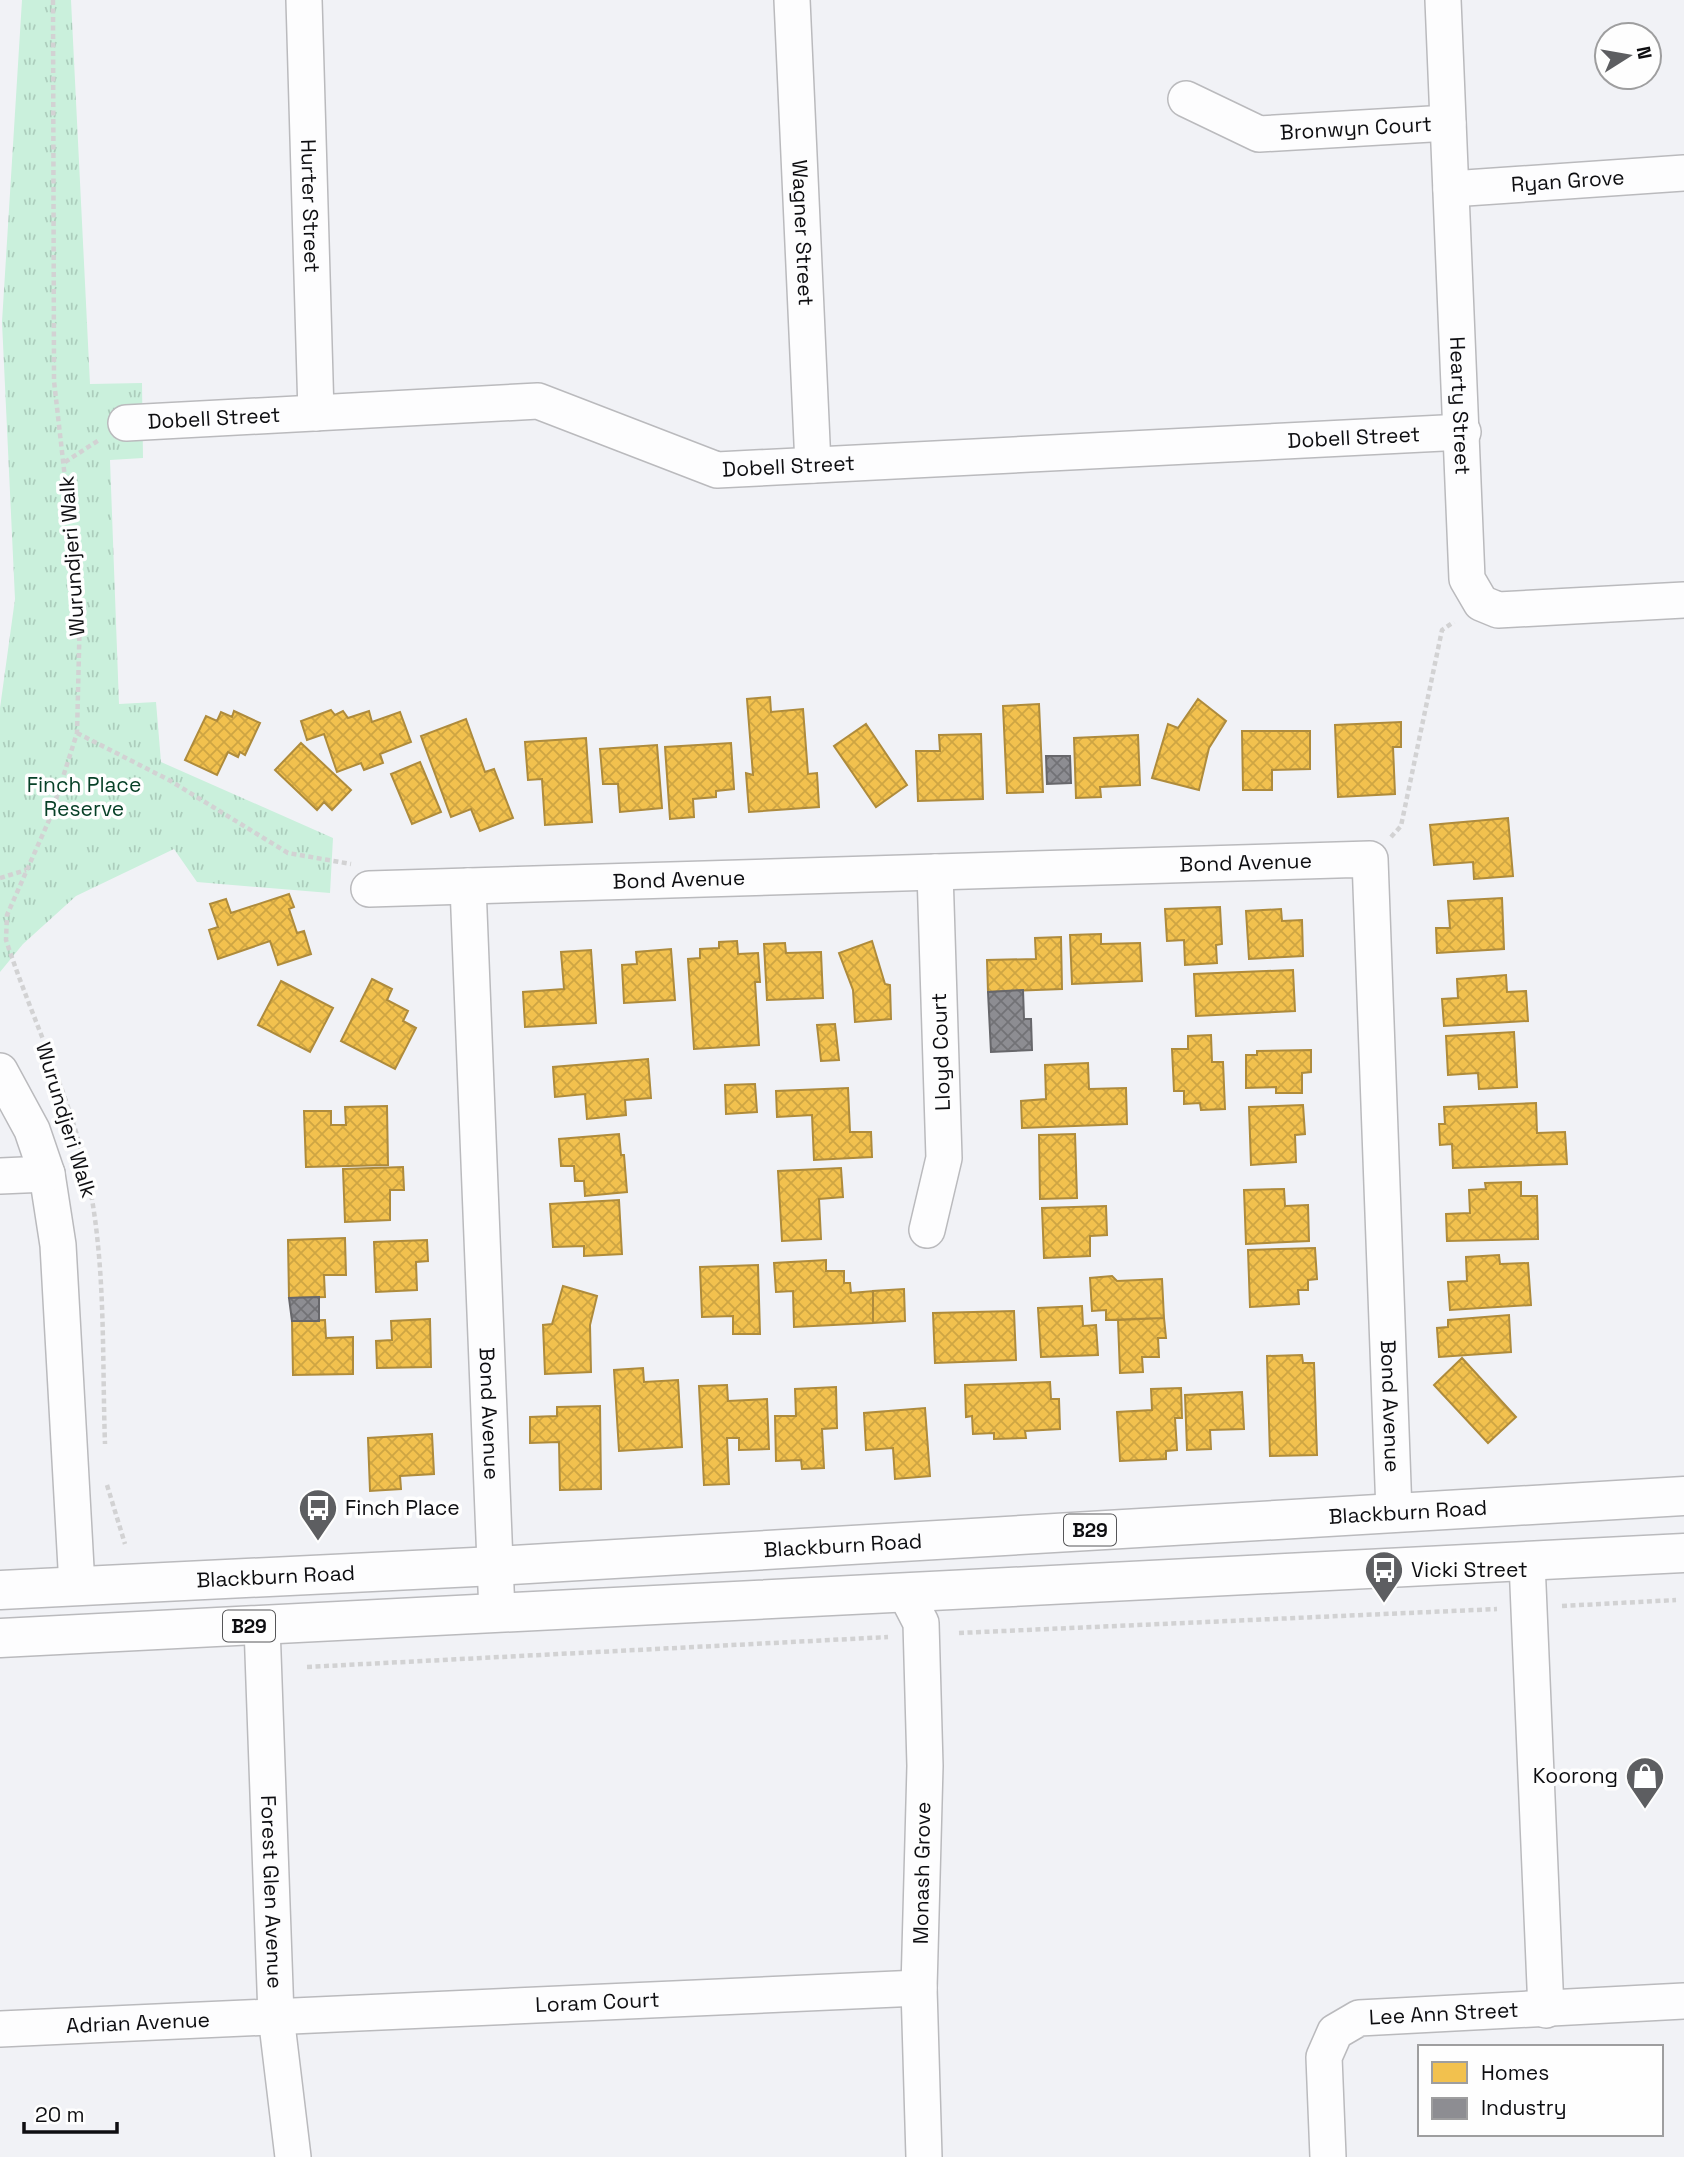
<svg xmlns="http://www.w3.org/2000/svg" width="1684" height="2157" viewBox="0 0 1684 2157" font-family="'Space Grotesk',sans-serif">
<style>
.park{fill:url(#park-tufts)}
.homes{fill:url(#homes-cross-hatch);stroke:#ae8b3c;stroke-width:2}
.industry{fill:url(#industry-cross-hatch);stroke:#67676b;stroke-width:2}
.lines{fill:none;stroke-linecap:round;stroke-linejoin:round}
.minor-casing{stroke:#bababd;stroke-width:38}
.major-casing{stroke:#bababd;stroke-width:41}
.path{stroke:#d2d2d3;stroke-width:4.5;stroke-dasharray:5 3.5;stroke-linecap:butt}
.minor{stroke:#fdfdfe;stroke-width:35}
.major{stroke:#fdfdfe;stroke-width:38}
.labels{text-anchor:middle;stroke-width:7;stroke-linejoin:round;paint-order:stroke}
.shield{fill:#fefefe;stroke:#565658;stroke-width:2}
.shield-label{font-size:19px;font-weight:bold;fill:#0e0e11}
.street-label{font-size:21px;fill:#0e0e11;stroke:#fefefe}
.park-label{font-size:21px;fill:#074027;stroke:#fefefe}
.poi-label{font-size:21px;fill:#0e0e11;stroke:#fefefe;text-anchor:start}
</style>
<defs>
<pattern id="park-tufts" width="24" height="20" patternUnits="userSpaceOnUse" patternTransform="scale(1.75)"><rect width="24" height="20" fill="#caf0dc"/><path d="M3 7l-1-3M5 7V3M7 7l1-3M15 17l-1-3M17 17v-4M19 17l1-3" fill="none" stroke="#accdbc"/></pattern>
<pattern id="homes-cross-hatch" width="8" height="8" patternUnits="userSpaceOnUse" patternTransform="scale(1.75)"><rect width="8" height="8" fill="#f2c14e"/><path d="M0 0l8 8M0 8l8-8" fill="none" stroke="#cea543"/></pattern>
<pattern id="industry-cross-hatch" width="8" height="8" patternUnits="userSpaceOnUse" patternTransform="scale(1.75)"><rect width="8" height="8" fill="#8d8d92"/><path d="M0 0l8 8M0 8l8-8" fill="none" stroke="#727276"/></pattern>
</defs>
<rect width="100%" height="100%" fill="#f1f2f6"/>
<path class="park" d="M22 0H71L90 384 142 383 143 458 110 460 119 704 156 702 161 762 333 838 330 893 197 882 174 849 76 896 23 944 0 972V708L15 599 2 322Z"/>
<path class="homes" d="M770 697 771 712 803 709 808 774 817 773 819 807 749 812 746 773 753 775 747 699Z
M1198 699 1226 721 1209 748 1199 790 1152 778 1168 724 1178 728Z
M1039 704 1043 792 1007 793 1003 706Z
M331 710 335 715 343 711 348 718 369 711 372 722 400 712 411 742 380 754 383 763 364 770 361 763 337 772 324 734 307 740 301 721Z
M234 711 260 723 245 755 240 752 238 757 228 752 217 775 185 760 206 716 217 721 221 712 232 717Z
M466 719 485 772 494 769 513 818 480 831 471 809 451 817 421 736Z
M1401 722V747H1393L1395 794 1338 797 1335 725Z
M866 724 907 785 876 807 834 746Z
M1242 731H1310V769L1272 770V790H1243Z
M981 734 983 799 918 801 916 751H940L939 735Z
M1138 735 1140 785 1100 787 1101 797 1076 798 1074 738Z
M586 738 592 822 545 825 542 779 528 780 525 742Z
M301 743 351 790 332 810 324 802 317 810 275 770Z
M731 743 734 789 716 791V797L693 799 694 817 670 819 665 747Z
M657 745 662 808 620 812 618 784H603L600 749Z
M420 762 441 812 412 824 391 774Z
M1508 818 1513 876 1474 879 1473 862 1434 865 1430 825Z
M289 894 294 907 289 909 297 933 304 931 311 954 278 965 270 941 218 959 209 930 218 927 210 904 226 899 231 913Z
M1502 898 1504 949 1437 953 1436 928H1450L1448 901Z
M1220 907 1222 944 1216 945 1217 963 1185 965 1184 940 1167 941 1165 909Z
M1281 909 1282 921 1302 920 1303 956 1249 959 1246 911Z
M1101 934V944L1140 943 1142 981 1072 984 1070 935Z
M1061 937 1062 989 988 992 987 960 1036 959 1035 938Z
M737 941 738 954 758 953 760 982H755L759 1045 694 1049 688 959 700 958V949L719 948V942Z
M872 941 885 984 890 985 891 1019 855 1022 853 990 839 953Z
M785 943 786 953 821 952 823 998 767 1000 764 944Z
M671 949 675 1000 624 1003 622 965 637 964 636 952Z
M591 950 596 1023 525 1027 523 992 564 989 561 952Z
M1293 970 1295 1011 1196 1016 1194 974Z
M1506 975 1507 992 1526 991 1528 1021 1444 1026 1442 999 1458 998 1457 979Z
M372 979 392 989 387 1000 408 1011 403 1021 416 1028 395 1069 341 1041Z
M281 981 333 1008 310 1052 258 1025Z
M835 1024 839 1060 821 1061 817 1025Z
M1514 1032 1517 1087 1479 1089 1478 1073 1448 1075 1446 1036Z
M1211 1035 1212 1062H1223L1225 1109 1201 1110 1200 1103 1184 1104V1091H1174L1172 1049H1188V1036Z
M1311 1050V1072L1302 1073V1093H1276V1087L1246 1088V1055H1257V1051Z
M648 1059 651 1098 625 1100 626 1115 587 1119 585 1094 555 1097 553 1067Z
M1088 1063 1089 1089 1126 1088 1127 1124 1022 1128 1021 1101 1046 1099 1045 1065Z
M755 1084 757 1112 726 1114 725 1085Z
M848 1088 850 1132H871L872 1157 814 1160 812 1115 777 1117 776 1091Z
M1536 1103 1537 1133 1565 1132 1567 1164 1453 1168 1452 1144 1440 1145 1439 1124H1445L1444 1107Z
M1303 1105 1305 1134 1295 1135 1296 1162 1251 1165 1249 1107Z
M387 1106 388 1165 306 1167 304 1111H331V1125H346L345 1107Z
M619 1134 621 1155H624L627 1192 585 1196 584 1181H575L574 1166H561L559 1139Z
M1075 1134 1077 1198 1040 1199 1039 1135Z
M403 1167 404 1190H390V1220L345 1222 343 1169Z
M841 1168 843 1197 819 1199 821 1239 782 1241 778 1171Z
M1521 1182V1196H1537L1538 1239 1447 1241 1446 1214 1470 1213 1469 1190 1486 1189 1485 1183Z
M1284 1189 1285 1206 1308 1205 1309 1241 1246 1244 1244 1190Z
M619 1200 622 1254 584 1256V1246L553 1247 550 1204Z
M1106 1206 1107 1235 1090 1236V1256L1044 1258 1042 1208Z
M345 1238 346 1275H324L325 1297 289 1298 288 1240Z
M427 1240 428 1261 416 1262 417 1290 376 1292 374 1242Z
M1315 1248 1317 1279 1308 1280V1290H1298L1299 1304 1250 1307 1248 1250Z
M1499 1255 1500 1264 1528 1263 1531 1305 1450 1310 1448 1282 1467 1281 1466 1257Z
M826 1260V1271H844V1283H850L851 1293 873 1291V1323L794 1327 793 1291 776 1292 774 1263Z
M758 1265 760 1334H733V1316L702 1317 700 1267Z
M1112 1276 1117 1281 1162 1279 1164 1318 1106 1320V1310L1092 1311 1090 1278Z
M563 1286 597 1296 590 1325 591 1372 545 1374 543 1325 552 1324Z
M904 1289 905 1321 873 1323V1291Z
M1082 1306 1083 1326 1096 1325 1098 1355 1041 1357 1038 1308Z
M1014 1311 1016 1360 935 1363 933 1313Z
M1509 1315 1511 1352 1439 1357 1437 1328 1448 1327V1320Z
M1164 1318 1166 1338H1158L1159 1357H1142L1143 1372 1120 1373 1118 1320Z
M430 1319 431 1367 377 1368 376 1341 392 1340 391 1321Z
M325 1320 326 1338 353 1337V1374L293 1375 292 1321Z
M1302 1355 1303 1363H1314L1317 1455 1270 1456 1267 1356Z
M1462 1358 1516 1417 1488 1443 1434 1385Z
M643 1368 644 1382 678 1380 682 1447 619 1451 614 1370Z
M1050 1382 1051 1399H1059L1060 1429 1025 1431 1026 1438 994 1439V1433L973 1434 972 1416 966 1417 965 1385Z
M727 1385 728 1401 767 1399 769 1449 739 1450V1438H727L729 1484 704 1485 699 1386Z
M836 1387 837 1428 822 1429 824 1468 802 1469 801 1460 776 1461 775 1416H796L795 1389Z
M1181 1388 1182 1418H1175L1177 1450 1166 1451V1459L1120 1461 1117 1412 1152 1410 1151 1389Z
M1242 1392 1244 1429 1210 1430 1211 1449 1187 1450 1185 1395Z
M600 1406 601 1489 560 1490 559 1442 530 1443V1417L557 1416V1407Z
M925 1408 930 1476 895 1479 893 1448 866 1450 864 1413Z
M432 1434 434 1474 400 1476 401 1489 370 1491 368 1438Z"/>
<path class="industry" d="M1046 756H1070L1071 783 1047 784Z
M1023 990 1024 1019H1031L1032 1050 991 1052 988 992Z
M319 1297V1321H292L289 1298Z"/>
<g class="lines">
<g class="minor-casing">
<g id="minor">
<path id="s1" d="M304 0 316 413"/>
<path id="s2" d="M792 0 813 465"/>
<path id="s3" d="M1443 0 1467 579 1481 603 1498 610 1684 600"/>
<path id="s4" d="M1186 99 1259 134 1448 123"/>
<path id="s5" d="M1451 189 1684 173"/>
<path id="s6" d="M126 423 538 401 717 470 1463 432"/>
<path id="s7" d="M468 886 497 1613"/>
<path id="s8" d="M369 889 1370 859 1394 1512"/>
<path d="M0 1071 32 1130 47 1174 58 1245 77 1586"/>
<path d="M0 1176 47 1174"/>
<path d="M927 1230 944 1158 935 872"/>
<path d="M1527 1562 1546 2010"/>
<path d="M905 1592 921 1623 925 1766 919 1988 924 2157"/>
<path id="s9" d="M262 1626 276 2016 293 2157"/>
<path id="s10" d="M0 2029 919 1988"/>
<path id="s11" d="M1328 2157 1324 2057 1335 2032 1359 2018 1684 2001"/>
</g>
</g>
<g class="major-casing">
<g id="major">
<path id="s12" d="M0 1590 495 1566 1684 1496"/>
<path d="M0 1638 1684 1553"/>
</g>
</g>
<path class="path" d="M53 0 54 381 80 611 77 733 50 818 7 915 6 940C33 1022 72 1099 89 1183 106 1268 102 1358 105 1444
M65 462 99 440
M77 733 169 780 288 853 351 864
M1391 837 1401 826 1442 630 1454 622
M0 878 26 870
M107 1485 125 1544
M1562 1606 1676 1600
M959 1633 1497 1609
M307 1667 888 1637"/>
<use href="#minor" class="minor"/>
<use href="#major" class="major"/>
</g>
<defs>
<g id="bus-pin" transform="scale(2.0125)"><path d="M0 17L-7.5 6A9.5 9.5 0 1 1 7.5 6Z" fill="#5d5e61" stroke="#fefefe"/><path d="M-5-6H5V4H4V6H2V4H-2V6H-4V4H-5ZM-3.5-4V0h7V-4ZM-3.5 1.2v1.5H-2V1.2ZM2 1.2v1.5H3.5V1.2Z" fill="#fff"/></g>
<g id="shop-pin" transform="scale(2.0125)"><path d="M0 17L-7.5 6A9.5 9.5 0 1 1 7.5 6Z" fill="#5d5e61" stroke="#fefefe"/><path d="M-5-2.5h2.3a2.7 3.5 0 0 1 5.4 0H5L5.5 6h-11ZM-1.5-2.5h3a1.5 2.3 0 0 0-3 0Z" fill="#fff"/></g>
</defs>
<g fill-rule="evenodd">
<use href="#bus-pin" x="318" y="1508"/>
<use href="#bus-pin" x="1384" y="1570"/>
<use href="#shop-pin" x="1645" y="1776"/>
</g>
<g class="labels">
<g class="shield">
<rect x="1064" y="1514.5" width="52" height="31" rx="5"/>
<rect x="223" y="1610.5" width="52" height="31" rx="5"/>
</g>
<g class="shield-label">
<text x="1090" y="1537">B29</text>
<text x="249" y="1633">B29</text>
</g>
<g class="street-label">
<text dy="7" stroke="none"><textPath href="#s4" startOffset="178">Bronwyn Court</textPath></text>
<text dy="7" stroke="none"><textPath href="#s5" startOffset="117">Ryan Grove</textPath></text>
<text dy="7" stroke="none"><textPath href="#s1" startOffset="206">Hurter Street</textPath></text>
<text dy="7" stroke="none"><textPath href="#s2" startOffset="233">Wagner Street</textPath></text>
<text dy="7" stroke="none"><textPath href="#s3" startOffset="406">Hearty Street</textPath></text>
<text dy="7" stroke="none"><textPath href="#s6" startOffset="88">Dobell Street</textPath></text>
<text dy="7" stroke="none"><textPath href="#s6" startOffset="1242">Dobell Street</textPath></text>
<text dy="7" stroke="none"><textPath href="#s6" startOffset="676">Dobell Street</textPath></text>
<text transform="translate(72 556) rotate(-94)" y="7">Wurundjeri Walk</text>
<text dy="7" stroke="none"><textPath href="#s8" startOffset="877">Bond Avenue</textPath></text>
<text dy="7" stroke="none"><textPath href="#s8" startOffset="310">Bond Avenue</textPath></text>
<text transform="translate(941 1052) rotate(-92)" y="7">Lloyd Court</text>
<text transform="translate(66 1120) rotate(73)" y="7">Wurundjeri Walk</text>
<text dy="7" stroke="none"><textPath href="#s8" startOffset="1549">Bond Avenue</textPath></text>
<text dy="7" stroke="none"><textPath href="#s7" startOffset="528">Bond Avenue</textPath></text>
<text dy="7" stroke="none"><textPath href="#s12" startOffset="1410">Blackburn Road</textPath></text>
<text dy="7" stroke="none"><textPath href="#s12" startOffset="844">Blackburn Road</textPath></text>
<text dy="7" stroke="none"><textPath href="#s12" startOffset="276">Blackburn Road</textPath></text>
<text transform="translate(922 1873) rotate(-89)" y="7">Monash Grove</text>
<text dy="7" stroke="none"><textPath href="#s9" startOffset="266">Forest Glen Avenue</textPath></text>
<text dy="7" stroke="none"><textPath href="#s10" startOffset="598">Loram Court</textPath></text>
<text dy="7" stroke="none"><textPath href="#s11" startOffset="240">Lee Ann Street</textPath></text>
<text dy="7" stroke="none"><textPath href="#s10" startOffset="138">Adrian Avenue</textPath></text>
</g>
<g class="park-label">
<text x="84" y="792">Finch Place<tspan x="84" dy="24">Reserve</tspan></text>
</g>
<g class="poi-label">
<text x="345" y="1515">Finch Place</text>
<text x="1411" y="1577">Vicki Street</text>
<text x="1618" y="1783" text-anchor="end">Koorong</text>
</g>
</g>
<rect x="1418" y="2045" width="245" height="91" fill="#fefefe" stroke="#9e9e9f" stroke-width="2"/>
<rect x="1432" y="2062" width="35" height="21" fill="#f2c14e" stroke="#9e9e9f" stroke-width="2"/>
<text x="1481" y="2080" font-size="21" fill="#0e0e11">Homes</text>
<rect x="1432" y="2098" width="35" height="21" fill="#8d8d92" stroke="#9e9e9f" stroke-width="2"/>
<text x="1481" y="2115" font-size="21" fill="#0e0e11">Industry</text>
<g transform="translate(1628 56) rotate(79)"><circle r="33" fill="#fefefe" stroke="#9e9e9f" stroke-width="2"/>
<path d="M0-5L12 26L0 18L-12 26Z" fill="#5d5e61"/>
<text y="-10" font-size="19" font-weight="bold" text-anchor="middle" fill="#0e0e11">N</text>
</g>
<path d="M24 2122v10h93v-10" fill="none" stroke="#0e0e11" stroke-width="3.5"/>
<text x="35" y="2122" font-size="21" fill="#0e0e11" stroke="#fefefe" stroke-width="5" paint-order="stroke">20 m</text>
</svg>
